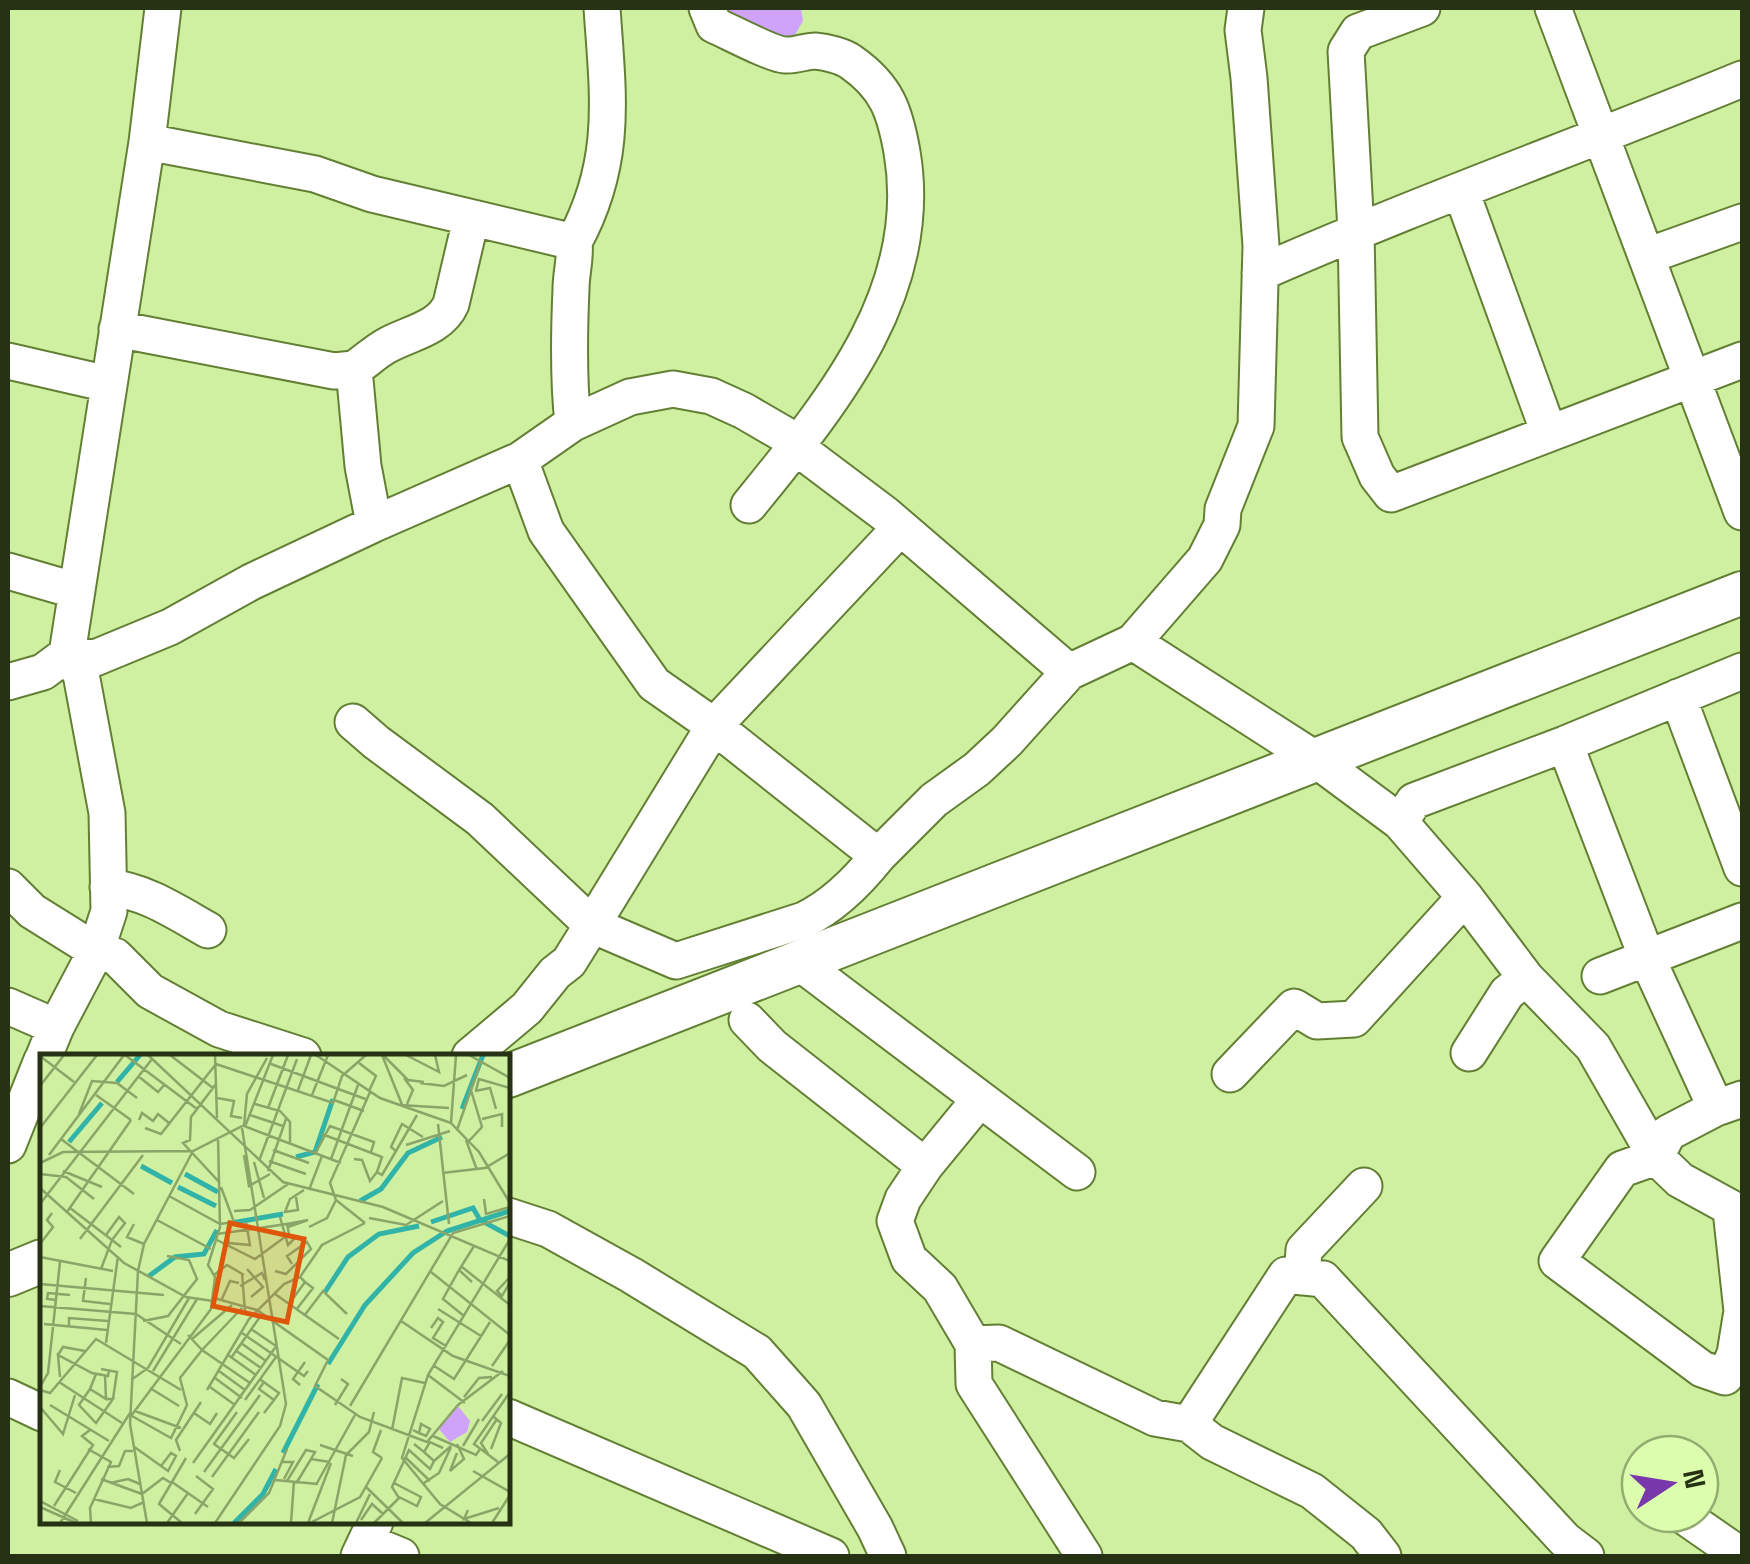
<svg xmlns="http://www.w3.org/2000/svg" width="1750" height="1564" viewBox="0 0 1750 1564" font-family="'Space Grotesk',sans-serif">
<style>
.green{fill:#d0a3fb}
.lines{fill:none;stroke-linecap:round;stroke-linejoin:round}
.minor-casing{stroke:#637f34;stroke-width:39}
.tertiary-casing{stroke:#637f34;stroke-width:46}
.minor{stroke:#fff;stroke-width:35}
.tertiary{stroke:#fff;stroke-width:42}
.inset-river{fill:none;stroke:#32b3a8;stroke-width:5}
.inset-road{fill:none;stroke:#8ba468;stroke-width:2.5}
.view{fill:#de570c;fill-opacity:0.15;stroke:#de570c;stroke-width:5}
.inset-edge{fill:none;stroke:#263213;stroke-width:5}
</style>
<rect width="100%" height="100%" fill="#cff0a1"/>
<path class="green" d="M722 8H801L803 21 792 40 771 39 724 12Z"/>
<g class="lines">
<g class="minor-casing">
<path id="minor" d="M707 8 714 25C730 32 771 54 785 55 795 56 805 51 815 51 826 52 843 56 851 62 887 87 895 112 902 152 926 292 831 404 749 505
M1246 8 1243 30 1249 78 1261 246 1256 426 1223 509 1222 525 1205 559 1133 642 1315 759 1400 822 1465 897 1526 978 1593 1047 1656 1157 1680 1180 1742 1214
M1422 8 1358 32 1346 51 1356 231 1360 437 1377 476 1391 494 1742 360
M1553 8 1742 512
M147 142 315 174 372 194 574 242C576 258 571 273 571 289 569 334 568 379 573 423
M1461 191 1549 433
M574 242C618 161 608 96 602 8
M1647 256 1742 222
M1260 273C1419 203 1582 145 1742 79
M117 329 334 371 354 369 363 466 374 524
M8 361 108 384
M354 369C365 362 375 352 386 346 409 333 440 329 451 304L471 219
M796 447 885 514 1069 672 1133 642
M8 571 77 591
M8 682 43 672 67 654 95 658 170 627 251 582 374 524 520 460 573 423 630 397 673 389 711 396 744 411 799 443
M1678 697 1742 868
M353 722 376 742 480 819 592 925 714 726 900 528
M1565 744 1647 958 1716 1108
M1400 822 1414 801 1565 744 1742 671
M878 856 934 800 977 769 1007 741 1069 672
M8 887 32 911 96 951 115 956 150 991 219 1029 303 1056
M108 887C145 891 176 912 208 930
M800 963 1077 1172
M1600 976 1742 921
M8 1006 56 1027
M747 1020 772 1046 925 1166
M1469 1053 1507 993 1526 978
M44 1056 56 1027 96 951 109 911 107 813 81 674 67 654 147 142 163 8
M470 1056 527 1008 555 973 569 962 592 925 676 961 804 920C833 906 858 881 878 856L714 726 654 684 546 531 520 460
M1230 1074 1294 1007 1317 1021 1354 1019 1465 897
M980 1099 925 1166 903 1199 895 1221 909 1259 940 1288 973 1344 999 1343 1155 1418 1189 1424 1212 1442 1312 1491 1366 1534 1383 1556
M8 1145 42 1060
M1731 1210 1742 1311 1735 1354 1725 1377 1702 1369 1557 1261 1622 1169 1656 1157 1668 1133 1716 1108 1742 1099
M508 1216 548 1229 631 1275 757 1352 804 1405 875 1528 888 1556
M1302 1277 1304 1250 1364 1186
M973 1344 974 1384 1084 1556
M8 1397 42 1413
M508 1417 831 1556
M1189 1424 1286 1275 1323 1279 1565 1540 1586 1556
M1681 1514 1730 1548 1735 1556
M367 1542 401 1556
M359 1556 375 1522"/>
</g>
<g class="tertiary-casing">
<path id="tertiary" d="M508 1076 1742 593
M8 1275 42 1261"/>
</g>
<use href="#minor" class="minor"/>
<use href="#tertiary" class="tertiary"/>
</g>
<g transform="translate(40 1054)">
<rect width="470" height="470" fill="#cff0a1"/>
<path d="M418 352 430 367 427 378 410 388 399 375Z" fill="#d0a3fb"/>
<path class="inset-river" d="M77 28 100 1M422 55 443 1M29 88 62 49M256 103 275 98 293 45M101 112 132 129M145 120 178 138M138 133 176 152M320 147 341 135 368 99 402 83M391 168 433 154 440 166 470 182M191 169 243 160M109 222 135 203 164 200 177 176M285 238 308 203 339 180 379 172M288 310 325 251 373 199 407 177 470 157M243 399 278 330M194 469 223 440 236 415"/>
<path class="inset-road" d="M85 1 157 55M108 1 243 128 343 153 470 207M130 1 173 34M175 1 177 64M276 1 340 44 411 69M342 1 363 53M366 1 399 18 395 1M416 1 411 69 439 98 470 149M429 1 470 24M0 2 34 28M344 2 368 26 384 28M227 4 207 40 204 72 301 109M319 9 336 22 329 37M231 10 328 46M98 22 118 38 125 30M364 24 373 36 367 50M380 29 404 32 427 21M176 30 151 63 150 86 143 89 180 129M0 32 24 1M258 36 271 1M436 36 439 25 470 34M435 37 450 34 456 55M56 41 91 66M272 41 288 1M177 44 194 47 191 62 202 64M294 46 324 57M215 50 240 57 250 68V90M360 51 409 54M228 54 248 1M39 60 52 27 77 29 97 44M210 61 243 72M442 65 462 60V73M99 66 102 59 113 67 118 60 129 69M398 70 409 170M0 74 57 1M105 74 121 80 176 10 293 49 302 22 326 1M417 76 441 7M282 80 342 103 337 118 342 121 377 61M21 85 94 140M426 86 437 116M429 87 442 73 430 33M366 91 410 77M233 96 269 109M357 98 351 93 362 70 383 83M275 100 290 72 334 88 331 98M9 101 84 1M204 101 209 132 230 120M291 105 318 31M314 105 322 106 330 127 337 118M219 107 257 5M229 107 266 120M214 108 224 144M0 109 23 98 153 97 206 70 233 1M23 117 62 133M228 117 246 65M402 119 445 114 470 99M0 120 26 123 54 145M0 134 84 209 146 243 173 247M269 136 282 102M129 142 180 170 194 168 181 133M256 143 258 156 245 158 250 145 264 136M444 145 446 160 470 153M296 146 325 169M0 150 112 5M30 154 72 186 61 215M194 157 210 156 248 130M27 158 91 66M240 163 248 191 255 184 247 182M329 164 366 171 403 147M117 166 171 195M94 170 87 183 104 190M247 170 268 166 248 173M269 173 287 164 296 146 290 129 330 38M187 179 189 189 210 191 206 168M66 181 79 163 85 169 72 186 81 193M40 185 103 101M175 185 215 205 249 180 247 170 177 180M0 190 13 173 7 166 12 159M0 203 73 217M422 213 470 251M207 215 223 233 211 243M419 216 403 245 424 262M235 217 246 220 271 195 267 188 247 202 252 210M391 218 470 281M202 219 205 258M174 221 187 211 204 221M260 223 282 191 325 169M470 223 457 237 462 242 470 228M46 224 43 247 70 250M432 228 419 216 434 192M0 230 124 241M200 232 222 219 225 226M235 240 299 285M174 244 217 256 288 306 275 332 320 363 387 388 418 351 463 317M17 246 7 245 8 239 30 241M181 247 190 227 199 229M249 250 265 228 273 234 256 256M0 252 96 260 141 290M202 254 162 296 210 329M398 255 441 282M264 262 283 237 307 260M103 267 128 262 157 225 149 206 127 202M361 267 413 302 470 322M4 270 67 276M29 272V264L68 267M391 274 398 264 403 268 393 284 406 292M211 275 236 292M202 279 264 322 268 317M152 285 192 251M66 289 78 202M201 289 226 307M195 296 221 314M18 301 23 293 45 297M188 301 216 321M191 304 222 260M393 311 414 325 450 268M452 312 470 286M61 315 77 318 73 345M113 317 157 245M179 317 205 336M56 320 50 335 66 345 65 322M388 321 425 349M20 323 18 301 52 319 68 322 69 317M175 324 202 344M91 326 108 314 149 244M221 326 239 339 234 346M19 328 82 369M260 331 253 325 265 308M0 333 8 319 20 208M170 333 195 351M110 334 139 352M50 335 39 351 56 369 73 345H66M0 336 10 339 56 285 141 336M167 336 209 265 244 230 260 223 265 228M424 343 439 324 452 323M205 346 236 303M10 351 69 387M295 351 308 330 301 325M310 352 413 179 470 162M0 353 23 380 35 341M95 357 141 374M197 358 174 390 194 404 209 385M154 359 170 370 177 359M224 359 234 346 219 335 224 328M91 362 171 255 175 223 168 211 180 173 178 83M92 362 131 384 147 351 140 324 162 296 148 281M442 367 462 340M341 376 333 398 342 404M352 376 362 324 385 329M373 376 379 379 386 382 390 375 381 370 379 379M393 382 436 401 440 395M374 390 384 398 390 388 403 394M280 391 313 402M93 392 128 417 136 402 131 399 121 412M423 392 439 365M48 395 71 408 50 454 51 469M451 395 461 369 454 363M140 397 136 386 161 348M384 398 394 407 411 392M417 399 410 417 424 405 417 390M448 400 441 389 457 365M366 404 390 427M242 408H253L244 425M458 408 434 390 470 338M153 409 237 291M67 413 79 412 85 397H93M20 416 15 428 36 439M433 417 470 438M164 418 220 341M172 423 219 358M61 425 102 440 123 424 131 429M235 426 278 430M247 427 266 396 275 398 271 405M132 428 168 453M257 428 271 405 290 408M70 429 88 425 100 430M277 429 316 359M354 429 381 443 377 452 359 443M384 429 399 419 411 393M326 433 363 469M54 445 91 454 104 448M0 447 38 467M14 452 53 391 42 382 50 376M0 453 36 469M428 456 424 465 459 454M155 460 173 435 156 422M321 466 332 450 343 460M20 469 90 359M107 469 90 370 98 217 104 190 153 97M127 469 148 439M142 469 119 450 146 404M175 469 240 372 246 350 202 74M199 469 229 439 247 395M251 469 254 427M268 469 291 409M270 469 320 443 342 404M292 469 306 401 329 378 334 358M316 469 330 440M334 469 359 444 352 433 369 396 390 415 394 407M385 469 470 400M431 469 400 450 362 404 388 321 470 185M452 469 470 441"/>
<path class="view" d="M190 169 264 185 247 268 173 252Z"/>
<rect width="470" height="470" class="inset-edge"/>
</g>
<rect width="1750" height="1564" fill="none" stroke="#263213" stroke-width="20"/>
<g transform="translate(1670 1484) rotate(78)"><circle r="48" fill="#dcfdae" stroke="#93ac70" stroke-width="2.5"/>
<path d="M0-8L18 38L0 25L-18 38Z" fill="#7837ab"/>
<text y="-15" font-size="28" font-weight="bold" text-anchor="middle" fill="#263213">N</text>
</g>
</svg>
